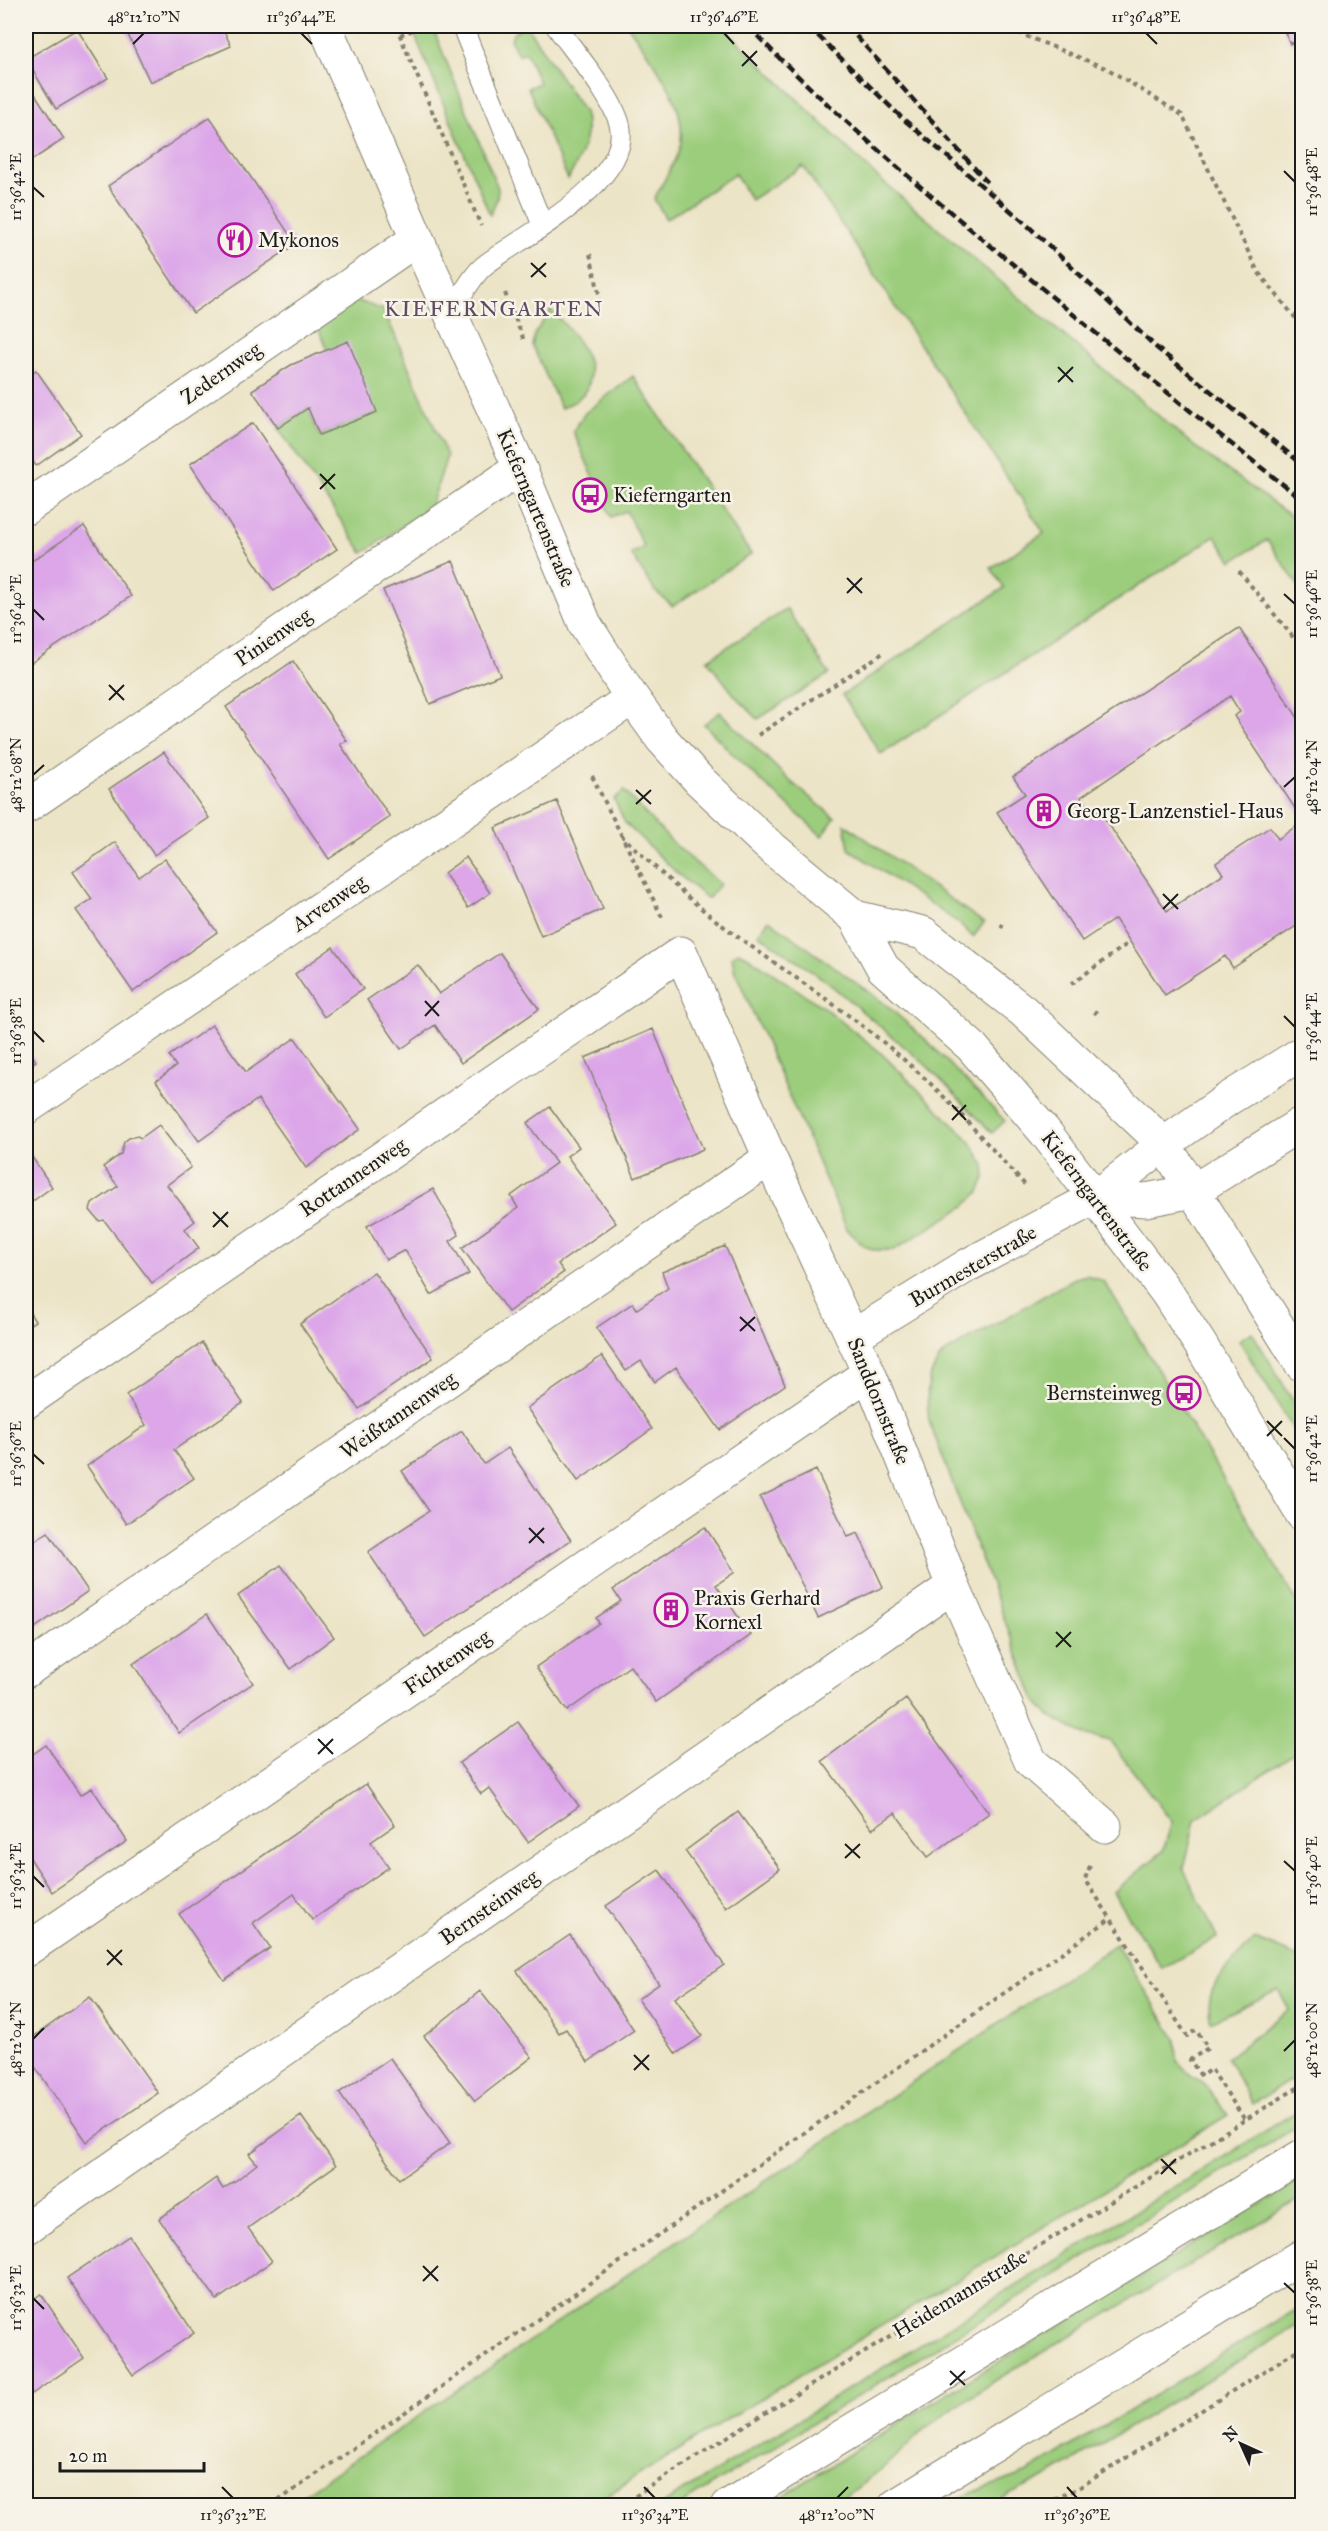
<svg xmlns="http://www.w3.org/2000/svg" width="1328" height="2531" viewBox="0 0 1328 2531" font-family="'IM FELL Great Primer',serif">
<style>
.green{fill:#9ccd7d;stroke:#5c744c;stroke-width:1.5}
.building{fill:#dca6e9}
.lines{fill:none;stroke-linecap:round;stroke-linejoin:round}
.service-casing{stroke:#848071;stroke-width:22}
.minor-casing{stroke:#848071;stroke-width:35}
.secondary-casing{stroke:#848071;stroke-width:35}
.path{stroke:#848071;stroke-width:4;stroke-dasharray:4.5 4.5;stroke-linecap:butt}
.service{stroke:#fff;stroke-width:20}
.minor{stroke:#fff;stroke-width:33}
.secondary{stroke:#fff;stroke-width:33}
.rail{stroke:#1c1c1c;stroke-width:4.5;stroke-dasharray:9 4.5;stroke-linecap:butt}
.ticks{fill:none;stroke:#1c1c1c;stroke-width:2}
.labels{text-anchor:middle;stroke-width:5;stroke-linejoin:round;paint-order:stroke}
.poi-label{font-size:21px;fill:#1c1c1c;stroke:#f7f3e8;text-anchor:start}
.street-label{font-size:21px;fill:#1c1c1c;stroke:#f7f3e8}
.neighbourhood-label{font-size:22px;letter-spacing:1.5px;fill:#5f4c64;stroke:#f7f3e8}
.neatline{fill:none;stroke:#1c1c1c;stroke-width:2}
.ticks-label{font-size:15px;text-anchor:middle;fill:#1c1c1c}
</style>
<rect width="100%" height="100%" fill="#f7f3e8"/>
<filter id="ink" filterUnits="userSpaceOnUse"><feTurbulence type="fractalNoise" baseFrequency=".0167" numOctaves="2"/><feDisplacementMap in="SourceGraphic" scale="12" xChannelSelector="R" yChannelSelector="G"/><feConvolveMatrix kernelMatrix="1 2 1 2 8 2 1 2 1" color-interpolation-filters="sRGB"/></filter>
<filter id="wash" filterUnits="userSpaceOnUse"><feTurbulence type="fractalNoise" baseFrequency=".008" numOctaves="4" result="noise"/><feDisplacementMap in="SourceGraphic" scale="24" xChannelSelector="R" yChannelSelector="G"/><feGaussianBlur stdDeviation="1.35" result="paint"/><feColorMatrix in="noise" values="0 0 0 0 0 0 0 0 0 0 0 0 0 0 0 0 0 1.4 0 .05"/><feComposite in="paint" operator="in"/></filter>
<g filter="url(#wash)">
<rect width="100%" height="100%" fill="#ece4c6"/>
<path class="green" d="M411 26H432L498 188 497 199 490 215Z
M628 26H722L875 175 1194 446 1302 524V591L1267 540 1232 561 1215 536 881 754 842 695 1004 588 991 568 1044 533 803 166 751 200 735 174 666 219 654 199C662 184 673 166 679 150 692 107 651 59 628 26Z
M523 27 528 28 584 112C591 137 581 157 568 179L528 88 539 83 526 52 518 55 511 41 513 33Z
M355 300 384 310 447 456 431 506 363 553 278 428 308 408 319 435 376 412 327 350 316 322Z
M551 310C571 330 610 372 578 399 574 403 567 405 561 408L532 345 535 333Z
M633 376 751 554 673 606 655 591 631 554 644 547 626 511 611 517 573 431 585 413Z
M787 609 829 674 758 719 736 697 707 660Z
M720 712 790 781 835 818 822 836 739 761 704 724Z
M624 791 673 843 720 884 708 899 679 875 625 823 614 799Z
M845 824 984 923 973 937 960 924 849 849Z
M769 920 884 1003 926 1040 1005 1121 992 1133 926 1065 826 981 758 934Z
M738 952 747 956 823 1007 879 1051 970 1141 984 1164 985 1178 979 1192 965 1206 894 1250H873L861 1244 847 1229 734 969 732 957Z
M1087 1275 1103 1281 1111 1292 1302 1610V1748L1195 1820 1184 1869 1217 1938 1162 1968 1113 1892 1163 1851 1172 1822 1110 1741 1080 1733 1048 1715 1035 1700 929 1421C926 1394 925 1376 943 1354L1075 1278Z
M1252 1332 1302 1416V1444L1239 1340Z
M1255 1939 1296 1956 1302 1953V2073L1252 2104 1227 2058 1289 2009 1278 1990 1211 2022C1201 1984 1232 1964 1255 1939Z
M1116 1944 1176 2039 1177 2061 1193 2077 1203 2082 1228 2115 695 2439 592 2505H287Z
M1302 2108V2123L680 2505H661Z
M1302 2179V2198L991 2383 927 2427 884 2467 835 2505H768L929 2404Z
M1302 2306V2323L1048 2476 1001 2499 983 2505H939L1028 2472Z"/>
<g id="blocks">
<path class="building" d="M124 26H222L231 46 150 82Z
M1282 26H1302V61L1294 42 1290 44Z
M77 29 108 78 56 109 26 59Z
M26 80 64 139 26 164Z
M210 117 296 244 193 313 108 186Z
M348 341 377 412 319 435 308 408 278 428 252 390 291 365Z
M36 370 81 434 36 466 26 451V377Z
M253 423 337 549 274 591 190 464Z
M84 526 131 596 26 666V565Z
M453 561 500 675 430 704 383 590Z
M1239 628 1302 724V819L1234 716 1240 712 1230 696 1081 797 1092 815 1099 810 1167 911 1223 874 1216 863 1270 827 1278 839 1302 822V922L1233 968 1225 956 1165 995 1115 919 1082 941 997 812 1025 794 1013 777Z
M293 661 347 741 340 744 390 817 329 859 226 707Z
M164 752 209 818 154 855 109 789Z
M557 801 603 909 541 936 495 828Z
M115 842 139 877 165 859 217 932 133 992 76 910 92 899 73 872Z
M466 857 490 893 468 908 444 873Z
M333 947 363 989 324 1017 295 974Z
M500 953 539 1009 461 1063 435 1025 401 1049 367 1000 418 965 439 994Z
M212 1025 246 1072 295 1038 360 1129 306 1168 258 1099 199 1141 156 1081 176 1066 169 1056Z
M653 1029 703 1149 635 1178 585 1058Z
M26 1046 36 1061 26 1068Z
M550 1107 579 1147 567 1156 616 1223 558 1264 564 1272 508 1312 462 1248 518 1208 511 1196 556 1163 527 1123Z
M159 1125 191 1167 167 1185 195 1221 185 1229 199 1248 152 1283 104 1220 99 1221 90 1210 92 1204 118 1186 103 1167 121 1154 124 1142 129 1138 137 1136 141 1138Z
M26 1148 52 1187 26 1206Z
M433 1189 459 1235 450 1241 469 1274 431 1295 405 1250 386 1260 367 1226Z
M725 1246 785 1385 720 1430 676 1367 655 1382 641 1361 626 1371 596 1328 633 1303 637 1309 668 1288 662 1272Z
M374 1272 433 1358 359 1409 300 1324Z
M26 1307 35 1321 26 1327Z
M202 1343 243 1403 174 1450 194 1478 126 1524 87 1466 146 1425 126 1395Z
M602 1356 652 1429 578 1481 527 1408Z
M1180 1381 1194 1405 1184 1411 1170 1388Z
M462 1431 484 1464 508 1448 571 1540 425 1637 368 1552 429 1511 402 1471Z
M816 1470 848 1537 858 1533 883 1587 818 1618 760 1497Z
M705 1527 735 1572 716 1585 751 1635 656 1702 630 1666 567 1711 536 1667 599 1623 596 1618 621 1601 613 1590Z
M48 1532 88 1591 26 1634V1547Z
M281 1565 334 1637 291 1669 238 1596Z
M207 1614 253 1683 179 1733 133 1664Z
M906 1699 989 1813 928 1857 895 1813 872 1829 822 1761Z
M518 1722 579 1806 528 1842 489 1788 481 1794 459 1763Z
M46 1745 80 1795 92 1788 127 1841 52 1892 26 1852V1759Z
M366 1784 395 1825 371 1842 389 1867 312 1920 294 1894 253 1923 270 1948 224 1980 179 1914Z
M738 1812 780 1869 726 1908 685 1851Z
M659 1870 724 1965 675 1998 702 2036 676 2054 638 1999 659 1984 606 1906Z
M570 1935 634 2030 588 2062 566 2029 559 2033 517 1971Z
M480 1991 532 2057 475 2101 424 2036Z
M90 1997 158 2093 87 2142 26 2054V2042Z
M390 2058 450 2143 399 2179 339 2093Z
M301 2116 336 2165 248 2228 272 2261 217 2300 159 2219 216 2178 223 2189 238 2179 257 2164 249 2154Z
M129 2236 194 2333 133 2375 67 2278Z
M41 2294 84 2358 32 2394 26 2384V2304Z"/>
</g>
</g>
<g filter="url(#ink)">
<use href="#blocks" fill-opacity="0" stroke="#848071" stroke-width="1.5"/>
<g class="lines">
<g class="service-casing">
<path id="service" d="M462 26 543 226
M450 313C460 299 473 274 485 265 522 236 631 183 620 126 614 98 573 50 556 26"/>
</g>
<g class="minor-casing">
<path id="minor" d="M325 26 417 239 520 468 585 624 626 689 662 739 699 780 766 843 855 917 883 968 972 1047 1045 1132 1167 1293 1200 1344 1302 1514
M26 508 417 239
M26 807 520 468
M855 917 923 933 1023 1011 1164 1144 1302 1365
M26 1108 632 698
M1096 1197 1146 1200 1193 1191 1302 1123
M852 1337 968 1265 1096 1197 1164 1144 1228 1099 1302 1053
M26 1402 681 953 770 1158 869 1373 953 1586 1031 1762 1105 1826
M26 1671 770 1158
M26 1950 869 1373
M26 2228 953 1586"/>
</g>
<g class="secondary-casing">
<path id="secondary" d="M728 2506 1302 2156
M895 2506 1302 2256"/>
</g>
<path class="path" d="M396 26 481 226
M1001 26 1108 69 1182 115 1258 272 1302 326
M400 35 413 30
M590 254 600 298
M505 293 525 343
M1239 571 1302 648
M758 735 883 653
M592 776 662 917
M621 835C657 869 694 905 734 934 793 977 855 1016 910 1065 953 1102 988 1146 1027 1187
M1001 928 1003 924
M1071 984 1130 942
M1094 1014 1098 1009
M1090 1866 1085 1879 1187 2036 1196 2030 1208 2048 1190 2060 1201 2076 1211 2069 1245 2120
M271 2506 1110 1919
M620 2506 749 2423 1302 2085
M1038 2506 1077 2489 1302 2347"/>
<use href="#service" class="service"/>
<use href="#minor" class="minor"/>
<use href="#secondary" class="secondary"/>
<path class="rail" d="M748 26C832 114 927 193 1021 271 1114 348 1206 426 1302 499
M808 26 901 117 1024 222 1158 349 1302 464
M847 26 987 182"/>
</g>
</g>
<path class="ticks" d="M301 33 312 44M724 33 734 44M1146 33 1157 44M133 44 144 33M742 51 757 66M742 66 757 51M1284 171 1295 182M33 187 44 197M531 263 546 277M531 277 546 263M1058 367 1073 382M1058 382 1073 367M320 474 335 489M320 489 335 474M847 578 862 593M847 593 862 578M1284 594 1295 604M33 609 44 620M109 685 124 700M109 700 124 685M33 775 44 765M1284 787 1295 777M636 790 651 804M636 804 651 790M1163 894 1178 909M1163 909 1178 894M425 1001 439 1016M425 1016 439 1001M1284 1016 1295 1027M33 1031 44 1042M952 1105 966 1120M952 1120 966 1105M213 1212 228 1227M213 1227 228 1212M740 1317 755 1331M740 1331 755 1317M1267 1421 1282 1436M1267 1436 1282 1421M1284 1438 1295 1449M33 1454 44 1464M529 1528 544 1543M529 1543 544 1528M1056 1632 1071 1647M1056 1647 1071 1632M318 1739 333 1754M318 1754 333 1739M845 1844 860 1858M845 1858 860 1844M1284 1861 1295 1871M33 1876 44 1887M107 1950 122 1965M107 1965 122 1950M33 2039 44 2028M1284 2051 1295 2040M634 2055 649 2070M634 2070 649 2055M1161 2159 1176 2174M1161 2174 1176 2159M423 2266 438 2281M423 2281 438 2266M1284 2283 1295 2293M33 2298 44 2309M950 2371 965 2385M950 2385 965 2371M222 2487 233 2498M644 2487 655 2498M1067 2487 1077 2498M837 2498 848 2487"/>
<defs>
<g id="restaurant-ring" transform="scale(1.725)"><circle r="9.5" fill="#f7f3e8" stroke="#b5179e" stroke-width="1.5"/><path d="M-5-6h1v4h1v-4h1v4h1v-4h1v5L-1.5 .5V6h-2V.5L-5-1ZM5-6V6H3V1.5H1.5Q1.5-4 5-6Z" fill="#b5179e"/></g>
<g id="bus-ring" transform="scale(1.725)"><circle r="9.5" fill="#f7f3e8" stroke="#b5179e" stroke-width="1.5"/><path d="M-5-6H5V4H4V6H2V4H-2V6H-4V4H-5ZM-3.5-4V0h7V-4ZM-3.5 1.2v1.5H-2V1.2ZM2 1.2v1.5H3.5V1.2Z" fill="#b5179e"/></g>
<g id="building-ring" transform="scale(1.725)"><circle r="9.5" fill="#f7f3e8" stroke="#b5179e" stroke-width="1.5"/><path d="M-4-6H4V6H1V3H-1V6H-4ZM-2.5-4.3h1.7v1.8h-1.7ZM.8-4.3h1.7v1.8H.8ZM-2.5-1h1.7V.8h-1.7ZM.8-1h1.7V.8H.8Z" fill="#b5179e"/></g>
</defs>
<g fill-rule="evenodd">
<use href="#restaurant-ring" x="235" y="240"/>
<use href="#bus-ring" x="590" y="495"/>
<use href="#building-ring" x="1044" y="811"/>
<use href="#bus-ring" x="1184" y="1393"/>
<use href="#building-ring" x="671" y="1610"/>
</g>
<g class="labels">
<g class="poi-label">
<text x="258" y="247">Mykonos</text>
<text x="613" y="502">Kieferngarten</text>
<text x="1067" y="818">Georg-Lanzenstiel-Haus</text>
<text x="1161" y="1400" text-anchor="end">Bernsteinweg</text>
<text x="694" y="1605">Praxis Gerhard<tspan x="694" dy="24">Kornexl</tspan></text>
</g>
<g class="street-label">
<text transform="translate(221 373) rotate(-35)" y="7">Zedernweg</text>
<text transform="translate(536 508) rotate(67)" y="7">Kieferngartenstraße</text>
<text transform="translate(273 637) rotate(-34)" y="7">Pinienweg</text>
<text transform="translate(329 903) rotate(-34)" y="7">Arvenweg</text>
<text transform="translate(353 1177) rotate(-34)" y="7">Rottannenweg</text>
<text transform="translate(1097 1201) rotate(53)" y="7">Kieferngartenstraße</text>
<text transform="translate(973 1266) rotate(-30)" y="7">Burmesterstraße</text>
<text transform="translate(879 1401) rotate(68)" y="7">Sanddornstraße</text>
<text transform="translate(398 1415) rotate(-35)" y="7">Weißtannenweg</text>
<text transform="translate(447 1662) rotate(-34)" y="7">Fichtenweg</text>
<text transform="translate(489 1907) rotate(-35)" y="7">Bernsteinweg</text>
<text transform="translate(960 2294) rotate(-31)" y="7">Heidemannstraße</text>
</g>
<g class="neighbourhood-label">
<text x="494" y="316">KIEFERNGARTEN</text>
</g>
</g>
<rect width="1328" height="2531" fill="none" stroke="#f7f3e8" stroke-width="66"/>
<g transform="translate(1241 2444) rotate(315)" stroke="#f7f3e8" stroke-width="4.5" paint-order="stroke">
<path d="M0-4.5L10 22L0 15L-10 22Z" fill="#1c1c1c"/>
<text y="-9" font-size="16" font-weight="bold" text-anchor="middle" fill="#1c1c1c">N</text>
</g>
<path d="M60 2462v9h144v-9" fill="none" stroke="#1c1c1c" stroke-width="3"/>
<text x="69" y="2462" font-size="18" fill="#1c1c1c" stroke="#f7f3e8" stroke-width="4.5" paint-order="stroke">20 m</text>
<rect x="33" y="33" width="1262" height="2465" class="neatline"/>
<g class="ticks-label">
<text x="144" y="22">48°12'10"N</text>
<text x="301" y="22">11°36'44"E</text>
<text x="724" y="22">11°36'46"E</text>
<text x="1146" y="22">11°36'48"E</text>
<text transform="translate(1312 182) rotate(-90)" y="5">11°36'48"E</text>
<text transform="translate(16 187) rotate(-90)" y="5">11°36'42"E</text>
<text transform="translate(1312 604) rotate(-90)" y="5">11°36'46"E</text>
<text transform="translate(16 609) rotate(-90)" y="5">11°36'40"E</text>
<text transform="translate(16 775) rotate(-90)" y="5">48°12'08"N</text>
<text transform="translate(1312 777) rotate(-90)" y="5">48°12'04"N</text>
<text transform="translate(1312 1027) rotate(-90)" y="5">11°36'44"E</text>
<text transform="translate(16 1031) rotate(-90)" y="5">11°36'38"E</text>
<text transform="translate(1312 1449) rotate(-90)" y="5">11°36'42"E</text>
<text transform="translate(16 1454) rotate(-90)" y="5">11°36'36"E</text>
<text transform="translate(1312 1871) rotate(-90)" y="5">11°36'40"E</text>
<text transform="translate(16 1876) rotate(-90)" y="5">11°36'34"E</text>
<text transform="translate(16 2039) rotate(-90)" y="5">48°12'04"N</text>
<text transform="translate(1312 2040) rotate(-90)" y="5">48°12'00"N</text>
<text transform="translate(1312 2293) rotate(-90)" y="5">11°36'38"E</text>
<text transform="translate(16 2298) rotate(-90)" y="5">11°36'32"E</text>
<text x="233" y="2520">11°36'32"E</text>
<text x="655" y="2520">11°36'34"E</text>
<text x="837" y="2520">48°12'00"N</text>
<text x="1077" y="2520">11°36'36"E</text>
</g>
</svg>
